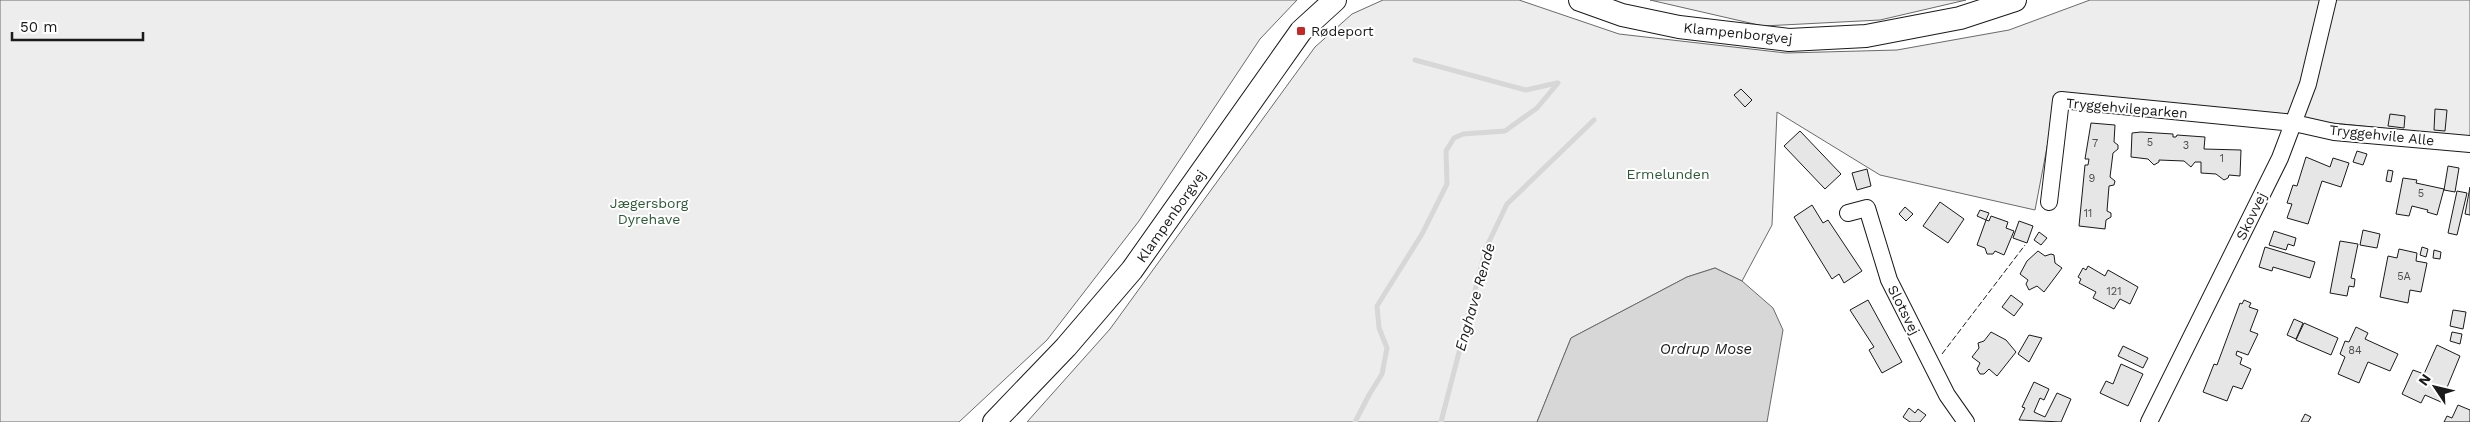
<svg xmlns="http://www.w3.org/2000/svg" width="2470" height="422" viewBox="0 0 2470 422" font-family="'Work Sans',sans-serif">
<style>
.green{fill:#ededed;stroke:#6a6a6a}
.water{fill:#d7d7d7;stroke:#6a6a6a}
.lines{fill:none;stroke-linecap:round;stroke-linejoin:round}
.stream{stroke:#d7d7d7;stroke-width:5}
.building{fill:#e6e6e6;stroke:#1a1a1a}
.street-casing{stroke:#1a1a1a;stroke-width:18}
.secondary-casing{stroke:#1a1a1a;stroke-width:24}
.street{stroke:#fff;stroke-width:16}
.secondary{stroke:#fff;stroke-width:22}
.fence{stroke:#1a1a1a;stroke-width:1;stroke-dasharray:6 2.5;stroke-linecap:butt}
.poi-dot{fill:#c62828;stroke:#fff;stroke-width:2}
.labels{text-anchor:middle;stroke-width:4;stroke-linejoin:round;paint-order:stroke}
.number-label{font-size:11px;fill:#4d4d4d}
.poi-label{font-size:14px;fill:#1a1a1a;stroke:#fff;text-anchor:start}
.street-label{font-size:14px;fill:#1a1a1a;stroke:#fff}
.park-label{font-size:14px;fill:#2b5a34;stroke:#fff}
.water-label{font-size:15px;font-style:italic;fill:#1a1a1a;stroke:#fff}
</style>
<rect width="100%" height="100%" fill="#fff"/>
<path class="green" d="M0 0H1297L1260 39 1139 221 1047 340 959 422H0Z
M1383 0H1519L1619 34 1786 53 1897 50 2009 30 2090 0H2470V137L2057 95 2035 210 1880 175 1777 112 1772 225 1742 281 1715 268 1687 277 1571 338 1537 422H1027L1110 329 1315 47 1352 14Z
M1650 0H1966L1880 20 1763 26Z"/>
<path class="water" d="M1715 268 1742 281 1773 308 1783 330 1767 422H1537L1571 338 1687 277Z"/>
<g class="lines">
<path class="stream" d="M1415 60 1526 90 1557 83
M1355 422 1369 395 1382 374 1387 348 1379 328 1377 306 1422 234 1447 184 1446 151 1454 138 1463 134 1505 131 1537 108 1558 83
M1441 422 1486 248 1507 204 1594 120"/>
</g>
<path class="building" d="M1741 89 1752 100 1745 107 1734 95Z
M2435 109 2447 110 2445 131 2434 130Z
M2390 114 2405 116 2404 128 2388 126Z
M2091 123 2115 125 2114 142 2118 145V149L2113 153 2110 177 2115 181 2114 185 2109 186 2107 211 2111 213V217L2106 220 2105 229 2079 226 2085 165H2088L2089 159H2085Z
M1800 131 1841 174 1825 189 1784 146Z
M2141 132 2173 134V137H2176L2177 135 2205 137 2204 149 2241 150 2240 176 2229 175 2228 178 2224 180 2216 174 2201 173V162H2195L2191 167 2184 161 2159 160V162L2154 165 2148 159 2131 157 2132 133Z
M2357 151 2367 154 2363 165 2353 162Z
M2306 157 2330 167 2333 158 2349 163 2341 187 2322 181 2308 224 2287 218 2292 204 2287 203 2293 185 2297 186Z
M2448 166 2459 168 2455 192 2444 190Z
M1867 169 1871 186 1857 190 1852 173Z
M2388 170 2393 171 2391 182 2386 181Z
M2403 178 2417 180 2416 183 2444 189 2437 215 2427 212 2428 210 2412 206 2409 216 2396 214Z
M2470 187V215L2465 214Z
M2457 191 2467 193 2457 235 2448 233Z
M1940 202 1964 219 1948 243 1923 226Z
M1812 205 1823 223 1828 220 1862 271 1844 283 1839 274 1832 279 1794 217Z
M1905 207 1913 214 1906 221 1899 214Z
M1980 210 1989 213 1986 220 1977 216Z
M1991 216 2008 222 2006 228 2014 231 2004 255 1995 251 1993 254H1987L1985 248 1977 245 1986 220 1989 221Z
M2019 221 2033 226 2027 243 2013 238Z
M2363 230 2380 234 2377 248 2360 245Z
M2274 231 2296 238 2294 246 2288 244 2286 250 2269 245Z
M2039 232 2047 238 2041 245 2034 240Z
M2340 241 2358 244 2351 278 2355 279 2354 287 2349 286 2347 296 2330 293Z
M2265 247 2315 262 2310 278 2273 267 2272 271 2259 267Z
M2422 247 2428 249 2426 257 2420 255Z
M2399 249 2417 253 2416 261 2427 263 2421 292 2410 290 2408 303 2380 297 2388 256 2397 258Z
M2434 250 2441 252 2440 259 2433 258Z
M2038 251 2045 256 2051 254 2054 255 2055 263 2062 268 2044 292 2037 286 2029 290 2026 284 2028 280 2020 274 2027 261Z
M2088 266 2105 276 2108 270 2138 287 2130 304 2120 299 2114 309 2093 298 2096 292 2079 283 2081 279 2078 277 2083 268 2086 270Z
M2011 295 2023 304 2014 316 2002 307Z
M1868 300 1902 362 1882 373 1869 350 1874 347 1850 310Z
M2244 300 2251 303 2249 307 2258 310 2250 331 2258 334 2248 355 2237 351 2236 355 2242 358 2240 364 2251 369 2242 389 2233 386 2227 401 2203 392 2214 364 2217 365 2240 303 2242 304Z
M2453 310 2466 312 2463 329 2450 326Z
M2294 319 2303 323 2296 339 2287 335Z
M2304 323 2338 338 2331 355 2296 340Z
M2356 327 2368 333 2365 339 2398 354 2390 371 2368 362 2359 383 2338 374 2345 357 2340 354 2345 341 2349 342Z
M1991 332 2006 340 2016 352 1997 376 1989 369 1984 374H1980L1977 369 1980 363 1972 357 1979 348 1978 343 1984 341Z
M2452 332 2462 334 2460 344 2450 341Z
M2029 335 2042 338 2029 362 2018 354Z
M2437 345 2460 356 2441 402 2425 395 2421 403 2402 394 2413 370 2424 374Z
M2123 346 2148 358 2143 368 2118 356Z
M2121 364 2143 374 2128 406 2100 393 2106 381 2113 384Z
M2034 382 2049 389 2044 400 2040 398 2034 412 2045 417 2057 393 2071 399 2061 422 2019 420 2025 408 2022 407Z
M2458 405 2470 410V422H2444L2447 416 2452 418Z
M1909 408 1915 413 1918 409 1926 415 1920 422H1910L1903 417Z
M2305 414 2311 417 2308 422H2301Z"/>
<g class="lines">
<g class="street-casing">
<path id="street" d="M2049 202 2061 100 2294 123 2334 132 2470 144
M1848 213 1867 208 1889 280 1947 395 1966 422
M2149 422 2280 158 2308 84 2328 0"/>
</g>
<g class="secondary-casing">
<path id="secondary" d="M1580 0 1622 15 1679 27 1789 40 1866 36 1960 18 2015 0
M994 422 1066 347 1132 270 1301 31 1335 0"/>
</g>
<use href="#street" class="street"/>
<use href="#secondary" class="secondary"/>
<path class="fence" d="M1942 354 2025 245"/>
</g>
<rect class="poi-dot" x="1296" y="26" width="10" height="10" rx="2.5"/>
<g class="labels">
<g class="number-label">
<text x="2150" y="146">5</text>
<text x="2095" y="147">7</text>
<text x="2186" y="149">3</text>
<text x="2222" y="162">1</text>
<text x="2092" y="182">9</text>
<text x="2421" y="197">5</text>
<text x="2088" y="217">11</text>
<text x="2404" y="280">5A</text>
<text x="2114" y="295">121</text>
<text x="2355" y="354">84</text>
</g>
<g class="poi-label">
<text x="1311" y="36">Rødeport</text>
</g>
<g class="street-label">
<text transform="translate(1738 33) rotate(6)" y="5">Klampenborgvej</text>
<text transform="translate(2127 108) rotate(5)" y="5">Tryggehvileparken</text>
<text transform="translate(2382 135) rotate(6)" y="5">Tryggehvile Alle</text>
<text transform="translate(1171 216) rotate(-55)" y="5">Klampenborgvej</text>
<text transform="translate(2251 216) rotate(-64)" y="5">Skovvej</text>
<text transform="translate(1904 310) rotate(63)" y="5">Slotsvej</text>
</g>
<g class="park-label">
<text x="1668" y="179">Ermelunden</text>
<text x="649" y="208">Jægersborg<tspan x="649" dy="16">Dyrehave</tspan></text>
</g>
<g class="water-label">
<text transform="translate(1475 297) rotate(-74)" y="5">Enghave Rende</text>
<text x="1706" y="354">Ordrup Mose</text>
</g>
</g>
<g transform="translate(2435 387) rotate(305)" stroke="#ffffff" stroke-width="4" paint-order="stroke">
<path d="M0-4L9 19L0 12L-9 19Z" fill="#1a1a1a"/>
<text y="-8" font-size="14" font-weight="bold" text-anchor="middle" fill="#1a1a1a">N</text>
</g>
<path d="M12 32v8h131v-8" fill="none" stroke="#1a1a1a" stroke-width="2.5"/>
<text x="20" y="32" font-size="15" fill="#1a1a1a" stroke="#ffffff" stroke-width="4" paint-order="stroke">50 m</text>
</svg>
